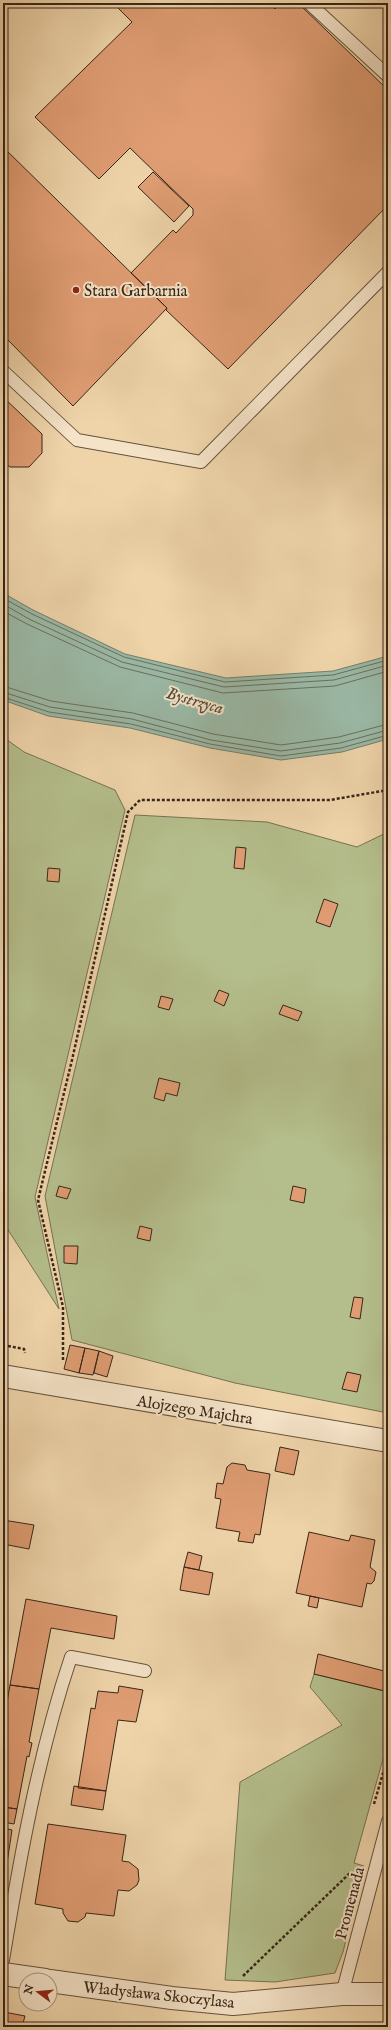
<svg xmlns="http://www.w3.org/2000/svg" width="391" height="2030" viewBox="0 0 391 2030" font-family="'IM FELL English',serif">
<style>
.green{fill:#b4be8c;stroke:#767252}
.water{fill:#9ab8a5;stroke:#737e6d}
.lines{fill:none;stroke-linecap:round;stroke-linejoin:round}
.shore{stroke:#696f5e;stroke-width:1}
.building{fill:#e09d73;stroke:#382618}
.lane-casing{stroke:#66523c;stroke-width:14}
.street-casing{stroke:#66523c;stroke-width:24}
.path{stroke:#382618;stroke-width:2.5;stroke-dasharray:3 2;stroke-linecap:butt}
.lane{stroke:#f5e3c8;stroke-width:12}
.street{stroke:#f5e3c8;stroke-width:22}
.poi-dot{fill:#8f2418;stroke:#f5e3c8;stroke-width:1.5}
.labels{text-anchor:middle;stroke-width:4;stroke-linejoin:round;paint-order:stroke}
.poi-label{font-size:16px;fill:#382618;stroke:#f5e3c8;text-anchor:start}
.street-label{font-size:16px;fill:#382618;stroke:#f5e3c8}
.water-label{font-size:17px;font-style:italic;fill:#504a3b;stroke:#f5e3c8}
</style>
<rect width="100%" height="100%" fill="#efd4aa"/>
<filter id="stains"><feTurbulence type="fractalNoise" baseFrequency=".005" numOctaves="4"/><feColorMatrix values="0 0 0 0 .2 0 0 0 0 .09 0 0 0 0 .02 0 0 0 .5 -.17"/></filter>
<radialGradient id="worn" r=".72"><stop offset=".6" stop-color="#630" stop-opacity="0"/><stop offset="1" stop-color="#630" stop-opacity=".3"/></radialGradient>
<path class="green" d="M3 737 24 752 115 790 125 810 35 1197 59 1309 3 1222Z
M135 815 267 822 357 847 388 832V1413L235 1383 72 1340 45 1196Z
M314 1674 388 1692V1741L354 1863 364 1866 343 1952 335 1973 275 1982 225 1980 240 1782 342 1725 310 1687Z"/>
<path class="water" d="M3 593 33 610 125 654 226 678 333 671 388 656V739L342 752 281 760 210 748 130 728 48 716 3 700Z"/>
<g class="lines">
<path class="shore" d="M3 598 32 614 124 657 225 682 333 675 388 660
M3 604 29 619 122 662 224 687 334 680 388 665
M3 611 27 624 120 667 223 693 335 686 388 671
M3 686 51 701 133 713 213 734 281 745 339 737 388 724
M3 692 50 707 132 719 211 740 281 751 340 743 388 730
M3 697 49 712 131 724 210 744 281 756 341 748 388 735"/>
</g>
<path class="building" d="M113 3H269L275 9 281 3H298L388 90V205L228 369 166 310 167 308 131 273 173 230 176 233 193 215V209L130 148 99 179 35 117 132 22Z
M3 147 167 308 73 406 3 335V269L5 268 3 266 4 237 3 236Z
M153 172 189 206 174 222 138 187Z
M3 397 42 434V453L29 467H10L3 461Z
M236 847 246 848 244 869 234 868Z
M48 868 60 869 59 882 47 881Z
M324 899 338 904 330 927 316 922Z
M219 990 229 994 224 1006 214 1001Z
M161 996 173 999 169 1010 158 1007Z
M283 1005 302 1012 298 1021 279 1014Z
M159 1078 180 1083 177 1096 166 1093 164 1101 154 1098Z
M59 1186 71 1189 67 1199 56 1196Z
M293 1186 306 1189 304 1203 290 1200Z
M140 1226 152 1229 150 1241 137 1238Z
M64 1246H78L77 1264 64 1263Z
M354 1297 363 1298 360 1319 350 1317Z
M70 1345 85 1348 79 1373 64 1369Z
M85 1348 99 1351 93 1375 79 1373Z
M99 1351 113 1356 107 1377 94 1373Z
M347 1372 361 1375 357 1392 342 1389Z
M280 1447 299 1451 294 1475 275 1471Z
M232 1463 245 1465 247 1470 270 1474 260 1535 255 1534 253 1543 238 1541 240 1532 216 1528 221 1499 215 1498 217 1483 223 1484 227 1467Z
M3 1520 34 1525 29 1549 3 1544Z
M309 1532 349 1541 351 1535 375 1540 370 1567 376 1572 374 1581 371 1584 367 1583 362 1607 296 1593Z
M188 1552 202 1556 199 1570 184 1567Z
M184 1567 213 1573 209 1595 180 1590Z
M310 1596 319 1598 317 1608 308 1606Z
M26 1599 117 1616 114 1639 51 1628 39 1689 10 1685Z
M318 1654 388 1672 385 1691 314 1674Z
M10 1685 39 1689 29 1742 32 1743 29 1757 27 1756 17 1809 3 1807V1725Z
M119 1686 143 1690 136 1722 118 1720 106 1791 78 1788 91 1708 95 1709 98 1691 118 1693Z
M74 1786 106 1791 103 1810 71 1805Z
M3 1807 17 1809 14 1824 3 1822Z
M48 1824 126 1835 122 1861 129 1862 138 1869 139 1880 137 1885 129 1891 118 1890 114 1916 86 1913 85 1917 78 1922 68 1921 63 1913V1909L35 1904Z
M3 1828 12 1830 4 1883H3Z
M4 2012 25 2016 22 2027H3Z"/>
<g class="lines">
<g class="lane-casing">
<path id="lane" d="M309 3 388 76
M3 371 77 440 201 462 388 272
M3 1960C20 1858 38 1755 71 1657L145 1671
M342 1994 388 1821"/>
</g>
<g class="street-casing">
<path id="street" d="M3 1376 388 1441
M3 1974 45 1980
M50 1981 172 1998 233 2004 342 1994H388"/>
</g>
<path class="path" d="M3 1345 24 1349 25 1353
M63 1360V1307L38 1200 72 1060 128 812 140 800H330L388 790
M374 1804 388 1756
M243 1976 351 1872"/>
<use href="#lane" class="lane"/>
<use href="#street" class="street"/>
</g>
<circle class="poi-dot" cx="76" cy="290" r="4"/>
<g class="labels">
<g class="poi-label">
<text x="84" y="296">Stara Garbarnia</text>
</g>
<g class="street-label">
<text transform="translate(195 1409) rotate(9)" y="6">Alojzego Majchra</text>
<text transform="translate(349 1903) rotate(-75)" y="6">Promenada</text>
<text transform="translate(159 1994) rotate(6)" y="6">Władysława Skoczylasa</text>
</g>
<g class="water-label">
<text transform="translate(195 700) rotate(16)" y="6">Bystrzyca</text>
</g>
</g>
<rect width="391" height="2030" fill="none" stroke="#efd4aa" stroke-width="16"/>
<rect x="4" y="4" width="383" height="2022" fill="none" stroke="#382618" stroke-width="2"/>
<rect x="8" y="8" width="375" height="2014" fill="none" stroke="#382618"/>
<g transform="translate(38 1992) rotate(286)"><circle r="19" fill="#f5e3c8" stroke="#a99782"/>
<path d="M0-3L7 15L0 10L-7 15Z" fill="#8f2418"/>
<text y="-6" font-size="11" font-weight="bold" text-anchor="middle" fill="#382618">N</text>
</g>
<rect width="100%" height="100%" filter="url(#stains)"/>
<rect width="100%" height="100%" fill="url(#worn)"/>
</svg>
